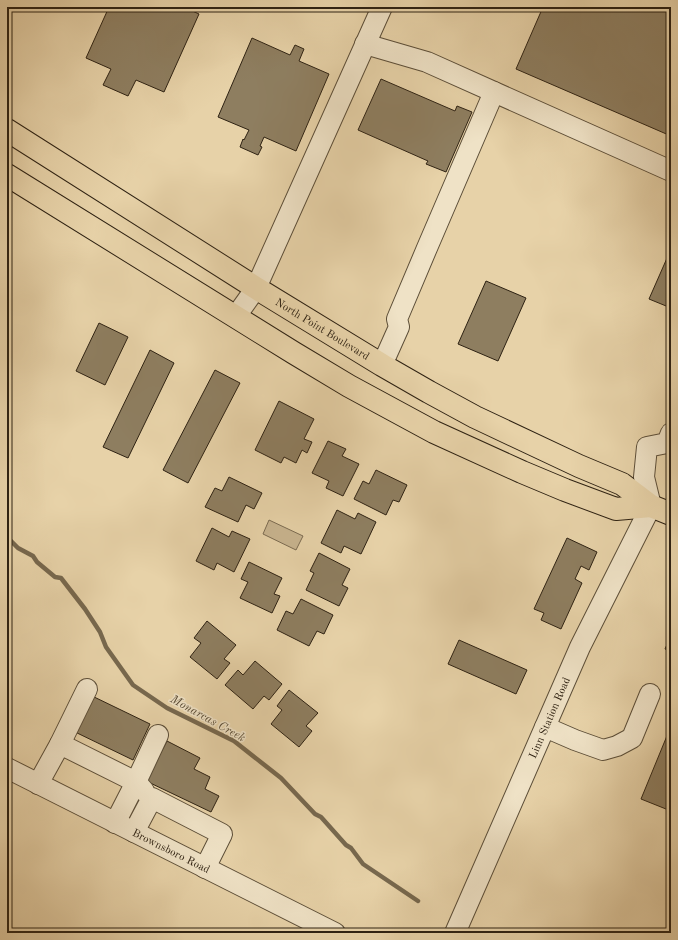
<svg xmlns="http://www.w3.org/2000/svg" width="678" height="940" viewBox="0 0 678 940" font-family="'Old Standard TT',serif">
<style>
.pitch{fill:#c8b48f;stroke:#7b6b51}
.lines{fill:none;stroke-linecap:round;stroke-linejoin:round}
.stream{stroke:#77684e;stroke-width:4.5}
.building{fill:#8e7e60;stroke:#2e2213}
.minor-casing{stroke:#5c4e38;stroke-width:22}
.major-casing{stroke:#2e2213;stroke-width:24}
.minor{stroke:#efe2c6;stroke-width:20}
.major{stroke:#e7d2a8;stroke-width:22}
.labels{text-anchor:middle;stroke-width:3;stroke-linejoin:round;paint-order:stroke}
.street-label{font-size:11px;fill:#2e2213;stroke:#efe2c6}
.water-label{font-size:12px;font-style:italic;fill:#594b35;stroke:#efe2c6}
</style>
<rect width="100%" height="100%" fill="#e7d2a8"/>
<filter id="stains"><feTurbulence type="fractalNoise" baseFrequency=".005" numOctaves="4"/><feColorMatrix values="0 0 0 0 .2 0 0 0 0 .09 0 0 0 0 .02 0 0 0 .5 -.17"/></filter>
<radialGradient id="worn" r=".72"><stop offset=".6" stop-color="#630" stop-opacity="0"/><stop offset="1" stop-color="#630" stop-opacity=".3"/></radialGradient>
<path class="pitch" d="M269 520 303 536 296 550 263 534Z"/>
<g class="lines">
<path class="stream" d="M7 537 18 548 33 556 37 562 55 577 61 578 85 609 100 632 106 647 133 685 167 708 234 741 281 778 315 814 321 817 346 845 351 848 363 864 418 901
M658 933 671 929"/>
</g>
<path class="building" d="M109 7H184L199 14 164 92 136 80 128 96 103 85 111 69 86 58Z
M543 7H671V136L516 69Z
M252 38 290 55 295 45 304 49 299 61 329 74 296 151 264 137 260 146 262 147 258 155 240 147 243 139 244 140 249 130 218 117Z
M381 79 455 111 457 106 472 112 446 172 426 164 428 161 358 130Z
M671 249V308L649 299Z
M486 281 526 298 498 361 458 344Z
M99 323 128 337 105 385 76 371Z
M150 350 174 363 128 458 103 447Z
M215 370 240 383 188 483 163 470Z
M279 401 314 419 304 439 312 442 307 453 302 450 296 463 284 457 281 463 255 450Z
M328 441 346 449 342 456 359 464 343 496 326 488 329 481 312 473Z
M376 470 407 485 399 502 393 500 386 515 354 499 363 481 369 484Z
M229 477 262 493 254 509 246 505 238 522 205 507 215 488 222 491Z
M337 510 355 519 358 513 376 522 361 554 344 546 341 553 321 543Z
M212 528 229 537 232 531 250 539 234 572 217 563 214 570 196 561Z
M567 538 597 552 589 570 581 566 575 579 582 583 561 629 541 620 544 613 534 609Z
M319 553 350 569 342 585 348 588 339 606 306 590 314 573 310 571Z
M249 562 282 578 274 594 280 596 272 613 240 598 248 582 241 579Z
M301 599 333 615 324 634 317 631 309 646 277 630 286 611 293 614Z
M207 621 236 645 224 659 230 663 217 679 190 657 201 643 194 638Z
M671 635V651L665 649Z
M459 640 527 670 516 694 448 664Z
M255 661 282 684 269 700 264 696 253 709 225 685 238 670 243 675Z
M289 690 318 713 306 726 312 731 299 747 271 724 282 710 277 706Z
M90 695 150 724 133 760 73 731Z
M671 726V811L641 799Z
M167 741 200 758 194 769 210 777 205 789 219 796 211 812 146 781Z"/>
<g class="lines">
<g class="minor-casing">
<g id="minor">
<path d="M365 44 427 62 671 171"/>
<path d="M236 316 256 288 382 7"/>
<path d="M382 365 399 327 397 319 427 248 494 92"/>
<path d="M545 727 575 740 603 750 617 746 632 738 650 694"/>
<path d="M60 744 87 689"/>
<path id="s1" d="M7 768 335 933"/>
<path d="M38 784 60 744 136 782 115 823"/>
<path d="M144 791 136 782 158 735"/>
<path d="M134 832 152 798 222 834 205 868"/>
<path id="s2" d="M455 933 580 647 651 506 644 477 647 447 667 443 671 433"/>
</g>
</g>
<g class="major-casing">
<g id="major">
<path id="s3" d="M7 130 256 288 382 365 429 392 475 417 579 466 622 484 651 506 671 514"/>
<path d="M7 175 294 353 349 386 434 432 522 472 565 490 616 509 651 506"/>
</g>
</g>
<use href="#minor" class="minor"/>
<use href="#major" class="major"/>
</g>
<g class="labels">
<g class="street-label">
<text dy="4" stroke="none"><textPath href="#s3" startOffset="373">North Point Boulevard</textPath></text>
<text dy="4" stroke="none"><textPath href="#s2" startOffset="235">Linn Station Road</textPath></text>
<text dy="4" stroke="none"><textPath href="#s1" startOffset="184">Brownsboro Road</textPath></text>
</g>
<g class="water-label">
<text transform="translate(208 718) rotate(29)" y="4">Monarcas Creek</text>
</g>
</g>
<rect width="678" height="940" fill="none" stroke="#e7d2a8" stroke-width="24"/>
<rect x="8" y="8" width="662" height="924" fill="none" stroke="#2e2213" stroke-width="2"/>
<rect x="12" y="12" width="654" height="916" fill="none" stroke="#2e2213"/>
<rect width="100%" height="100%" filter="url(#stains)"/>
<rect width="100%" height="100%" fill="url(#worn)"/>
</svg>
